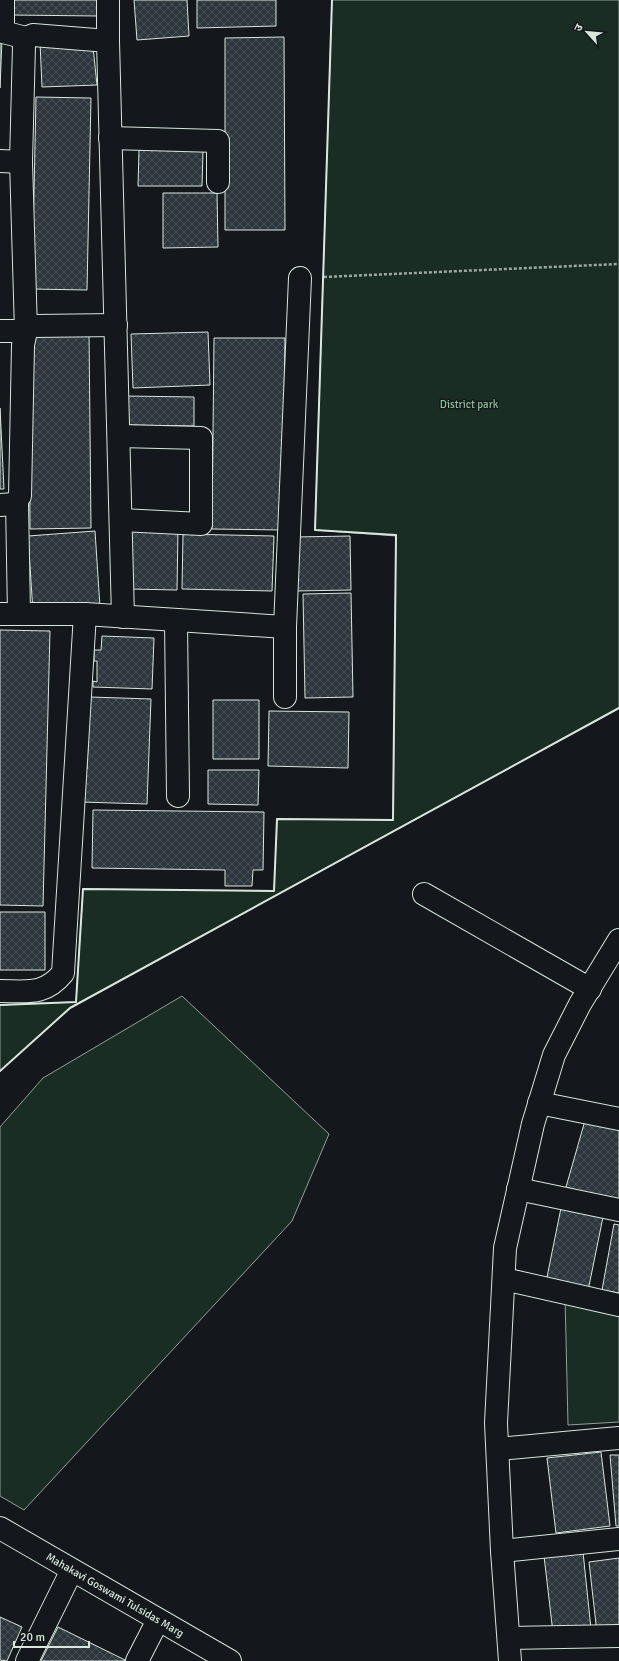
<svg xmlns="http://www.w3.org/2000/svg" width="619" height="1661" viewBox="0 0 619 1661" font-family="Signika,'Noto Sans Devanagari',sans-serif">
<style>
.green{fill:#1a2d24;stroke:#939e99}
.building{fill:url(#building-cross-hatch);stroke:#d8e6dc}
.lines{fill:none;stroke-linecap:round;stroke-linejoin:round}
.minor-casing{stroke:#d8e6dc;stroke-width:24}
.path{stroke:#9da8a2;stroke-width:2.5;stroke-dasharray:3 2;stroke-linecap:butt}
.minor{stroke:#14181c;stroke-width:22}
.wall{stroke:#d8e6dc;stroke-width:2}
.labels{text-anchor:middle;stroke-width:3;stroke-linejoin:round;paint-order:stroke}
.park-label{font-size:11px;fill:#8ac095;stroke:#14181c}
.street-label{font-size:11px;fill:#d8e6dc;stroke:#14181c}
</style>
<defs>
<pattern id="building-cross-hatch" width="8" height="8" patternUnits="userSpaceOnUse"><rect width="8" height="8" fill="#2c363c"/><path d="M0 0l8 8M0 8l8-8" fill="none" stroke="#4a5358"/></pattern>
</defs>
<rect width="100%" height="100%" fill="#14181c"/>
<path class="green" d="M332 0H619V708L70 1008 0 1071V1005L76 1002 83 889 274 891 277 819 393 820 396 536 315 530Z
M182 996 329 1134 292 1221 24 1510 0 1496V1127L43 1078Z
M565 1296 619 1307V1422L568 1425Z"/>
<path class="building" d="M11 0H99L98 16 11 15Z
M134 0H187L189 36 137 40Z
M197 0H276V26L197 28Z
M284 37 285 230H225V38Z
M0 39H2L0 88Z
M40 42 93 47 97 85 42 87Z
M36 97 91 98 87 290 32 289Z
M139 150 203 151 202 186H138Z
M163 193H217L218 247 163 248Z
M29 331H89L91 528 30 529Z
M208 332 210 385 133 388 131 334Z
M214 338H285L282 530 212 529Z
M126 396 194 397V426L125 425Z
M0 408 4 489H0Z
M130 529 178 530 177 590 129 589Z
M95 531 100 607 33 612 28 536Z
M183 534 274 536 272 591 182 589Z
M350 536 351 590 295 591 294 537Z
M351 593 353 697 305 698 303 594Z
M0 630 50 631 43 906 0 905Z
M102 636 154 638 152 689 93 687V681L97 682V661H94V650H101Z
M90 697 151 699 147 804 81 802 80 769H87Z
M213 700H259V759H213Z
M269 711 349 712 348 768 268 766Z
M208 770H259L258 805 208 804Z
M93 810 264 812 263 870H253L252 886H225V870L92 868Z
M0 912H45V970H0Z
M586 1117 619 1126V1202L566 1187Z
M561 1208 603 1217 588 1291 546 1282Z
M614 1224 619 1225V1293L602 1290Z
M601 1452 610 1526 556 1533 547 1458Z
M610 1455H619V1526H616Z
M583 1552 591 1629 553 1633 544 1556Z
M619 1558V1630L597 1633 589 1562Z
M0 1617 22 1627 7 1661 0 1660Z
M58 1627 125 1660 124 1661H41Z"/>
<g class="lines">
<g class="minor-casing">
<g id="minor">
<path d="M3 0V32L26 38"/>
<path d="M108 0V41L123 617"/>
<path d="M110 138 218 141V182"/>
<path d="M0 161 21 162"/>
<path d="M0 331H26L21 162 24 45 26 38 33 35 108 41"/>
<path d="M119 436 201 438V524L121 520"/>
<path d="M17 502 19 614"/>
<path d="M0 505 14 504 20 496 23 345 26 331 33 326 116 325"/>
<path d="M0 614H85L285 627"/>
<path d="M176 620 178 796"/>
<path d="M285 697V627L300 278"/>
<path d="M424 894 590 989"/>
<path d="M0 991C27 991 44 996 63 973L85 614"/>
<path d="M539 1103 619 1119"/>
<path d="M518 1189 619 1210"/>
<path d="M504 1279 619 1305"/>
<path d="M498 1449 619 1438"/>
<path id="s1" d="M0 1528 230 1661"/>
<path d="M502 1551 619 1539"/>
<path d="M509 1638 619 1636"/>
<path d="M27 1661 72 1570"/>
<path d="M137 1661 158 1620"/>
<path d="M510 1661 502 1551 496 1423 505 1248 533 1124 554 1055 580 1004 619 940"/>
</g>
</g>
<path class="path" d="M324 277 619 264"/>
<use href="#minor" class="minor"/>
<path class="wall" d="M0 1005 76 1002 83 889 274 891 277 819 393 820 396 535 315 530 332 0
M0 1071 70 1008 619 708"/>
</g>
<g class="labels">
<g class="park-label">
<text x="469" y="408">District park</text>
</g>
<g class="street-label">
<text dy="4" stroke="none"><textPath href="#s1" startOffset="133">Mahakavi Goswami Tulsidas Marg</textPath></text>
</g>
</g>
<g transform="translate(587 32) rotate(297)" stroke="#14181c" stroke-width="3" paint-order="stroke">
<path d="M0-3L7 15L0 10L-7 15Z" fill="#d8e6dc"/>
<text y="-6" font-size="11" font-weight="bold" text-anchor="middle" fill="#d8e6dc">उ</text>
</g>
<path d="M14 1641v6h75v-6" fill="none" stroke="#d8e6dc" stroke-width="2"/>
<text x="20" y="1641" font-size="12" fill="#d8e6dc" stroke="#14181c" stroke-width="3" paint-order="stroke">20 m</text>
</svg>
